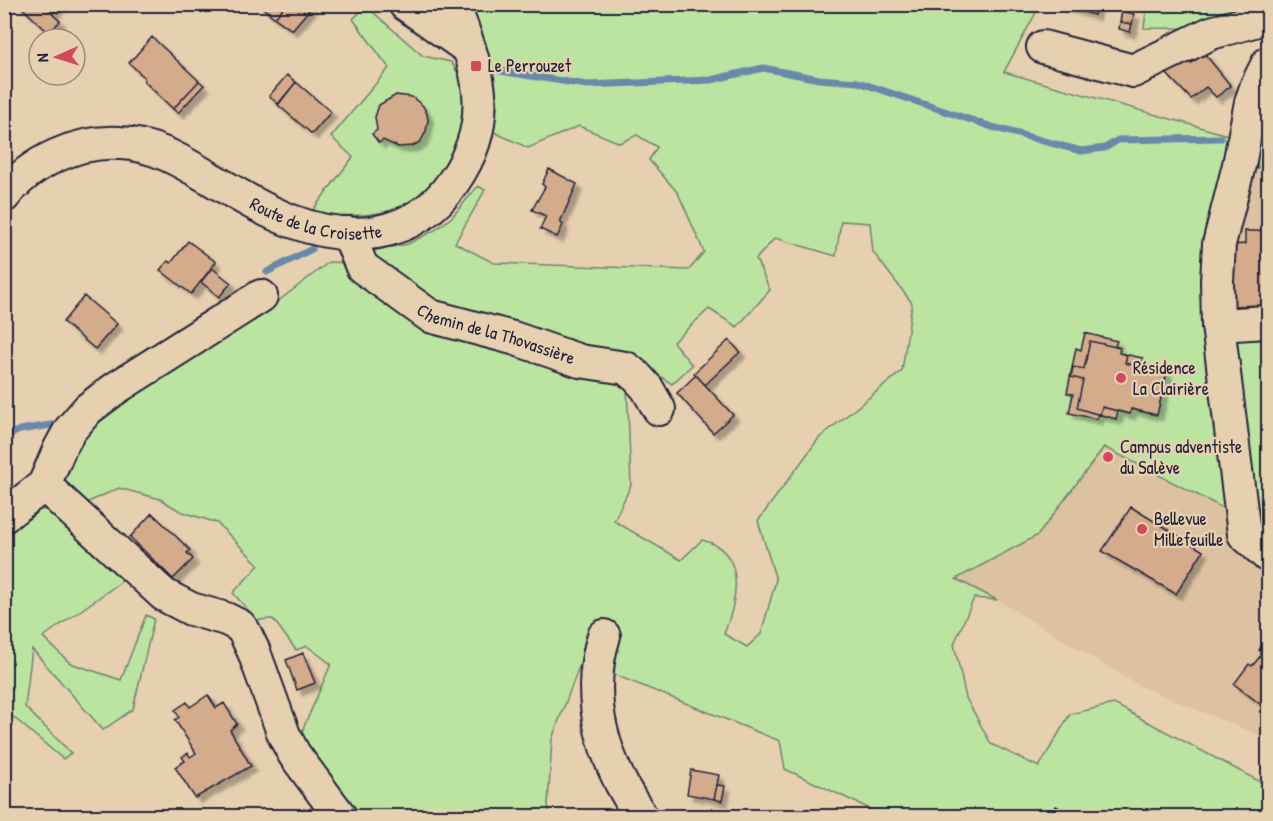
<svg xmlns="http://www.w3.org/2000/svg" width="1273" height="821" viewBox="0 0 1273 821" font-family="'Patrick Hand',sans-serif">
<style>
.built{fill:#ddc2a2}
.green{fill:#bbe4a1;stroke:#6e836e;stroke-width:1.5;fill-rule:evenodd}
.lines{fill:none;stroke-linecap:round;stroke-linejoin:round}
.stream{stroke:#6789aa;stroke-width:7}
.building{fill:#d4ab8b;stroke:#22223b;stroke-width:1.5;filter:url(#shadow)}
.minor-casing{stroke:#22223b;stroke-width:36}
.minor{stroke:#e6d0af;stroke-width:32}
.poi-dot{fill:#d1495b;stroke:#e6d0af;stroke-width:2}
.labels{text-anchor:middle;stroke-width:4.5;stroke-linejoin:round;paint-order:stroke}
.poi-label{font-size:18px;fill:#22223b;stroke:#e6d0af;text-anchor:start}
.street-label{font-size:18px;fill:#22223b;stroke:#e6d0af}
</style>
<defs>
<filter id="shadow"><feDropShadow dx="5.5" dy="5.5" stdDeviation="1.5" flood-color="#0004"/></filter>
</defs>
<rect width="100%" height="100%" fill="#e6d0af"/>
<filter id="ink" filterUnits="userSpaceOnUse"><feTurbulence type="fractalNoise" baseFrequency=".0167" numOctaves="2"/><feDisplacementMap in="SourceGraphic" scale="12" xChannelSelector="R" yChannelSelector="G"/><feConvolveMatrix kernelMatrix="1 2 1 2 8 2 1 2 1" color-interpolation-filters="sRGB"/></filter>
<g filter="url(#ink)">
<path class="built" d="M1228 135 1256 138 1258 167 1268 168V744L1256 734 1140 686 997 600 888 546 1219 200Z"/>
<path class="green" d="M469 5H1040L1004 72 1228 135 1219 200 1207 344 1268 336V535L1262 528 1104 447 1038 535 956 579 997 600 974 598 954 644 966 698 991 744 1039 767 1070 714 1114 704 1268 786V816H885L785 769 780 741 610 673 593 629 552 739 548 805 550 816H349L300 736 331 664 307 646 296 650 273 619 257 620 233 593 259 565 217 523 180 511 160 499 119 488 86 503 59 479 85 421 272 306 329 262 350 263 367 252 408 244 435 230 452 217 478 186 485 190 455 243 494 263 689 270 704 252 678 193 649 160 657 147 637 135 620 143 579 126 528 148 494 132C495 122 497 110 497 99 495 70 481 32 469 5ZM841 221 870 223 873 252 912 303 902 371 819 438 758 521 776 580 761 634 747 647 724 634C737 601 748 551 702 540L681 560 614 521 631 485 627 385 646 367 672 384 692 365 673 342 709 309 737 327 770 290 756 259 775 238 836 256Z
M1147 5H1268V29L1144 28Z
M366 6 423 56 451 62C458 73 464 83 465 95 468 133 442 187 408 204 379 219 341 215 309 215L353 157 331 137 389 68 353 19Z
M1268 89V168H1258L1256 138Z
M35 510H48L128 577 43 637 70 663 121 680 146 615 154 619 133 709 103 730 32 649 25 707 71 753 63 759 5 710 4 525Z"/>
<g class="lines">
<path class="stream" d="M500 71 587 85 711 80 763 68 819 79 858 82 992 127 1081 151 1105 148 1118 140 1221 138
M267 272 312 249
M4 437 20 430 63 423"/>
</g>
<path class="building" d="M18 4H61L52 14 60 21 49 33Z
M258 4H279L283 8 275 18Z
M279 4H314L292 30 275 18 283 8Z
M1057 4H1096L1094 15Z
M1122 11 1134 14 1132 24 1120 22Z
M1120 22 1132 24 1130 32 1119 29Z
M152 37 199 81 173 109 145 82 144 77 129 63Z
M1204 53 1231 86 1216 97 1206 87 1191 99 1166 73 1186 58 1191 64Z
M287 75 296 82 278 104 269 96Z
M199 81 204 85 178 113 173 109Z
M296 82 331 112 312 134 278 105Z
M396 95 412 97 423 106 427 114 428 120 426 131 421 141 413 146 398 147 383 140 379 143 372 134 377 130 375 117 379 105Z
M549 169 577 184 560 222 563 225 557 237 540 229 546 216 532 210 545 187 542 184Z
M1245 231H1268V305L1232 306V245L1245 244Z
M188 241 216 262 191 294 160 270 168 261 171 263Z
M212 268 231 283 219 297 201 282Z
M84 296 117 324 95 349 63 322Z
M1085 333 1117 341 1115 346 1120 348 1119 353 1143 358 1141 366 1167 372 1157 415 1131 409 1130 414 1118 411 1116 419 1098 414 1097 419 1069 413 1073 394 1067 393 1076 348 1081 350Z
M729 340 740 352 705 385 694 373Z
M1090 341 1120 348 1119 353 1127 355 1125 363 1167 372 1157 415 1131 409 1130 414 1102 407 1100 415 1077 408 1083 380 1071 377 1073 367 1084 369Z
M696 375 733 415 713 433 677 393Z
M1131 507 1203 551 1176 594 1102 551Z
M152 513 190 550 187 553 193 559 173 579 130 537Z
M1268 638V710L1234 684 1249 664 1252 666 1263 653 1259 650Z
M303 653 315 683 297 690 286 660Z
M208 695 216 708 224 703 237 724 230 730 251 766 195 798 175 767 185 761 182 757 188 753 190 757 196 753 175 720 179 717 175 710 187 702 190 707Z
M691 770 719 775 714 799 687 794Z
M717 785 725 786 722 801 714 799Z
M1056 806 1066 812 1064 816H1050Z"/>
<g class="lines">
<g class="minor-casing">
<g id="minor">
<path d="M405 4 469 49"/>
<path d="M1043 47 1133 71 1211 33 1268 17"/>
<path d="M1268 63 1257 85 1251 102 1239 165 1219 244 1217 281 1218 325 1268 322"/>
<path id="s1" d="M4 196C30 162 78 140 120 143 153 144 181 161 208 177 260 208 314 242 377 232 410 226 436 208 454 181 497 119 478 68 453 4"/>
<path id="s2" d="M348 233 362 267 430 316 513 338 580 361 626 368 637 377 647 388 659 409"/>
<path d="M1218 325 1244 534 1268 556"/>
<path d="M44 485 164 595 191 609 226 619 240 626 245 633 254 652 284 735 294 754 340 816"/>
<path d="M4 516 44 485 60 448 70 430 88 409 116 388 261 296"/>
<path d="M604 636C584 699 604 763 641 816"/>
</g>
</g>
<use href="#minor" class="minor"/>
</g>
</g>
<g class="poi-dot">
<rect x="470" y="60" width="12" height="12" rx="3"/>
<circle cx="1121" cy="378" r="6"/>
<circle cx="1108" cy="457" r="6"/>
<circle cx="1142" cy="529" r="6"/>
</g>
<g class="labels">
<g class="poi-label">
<text x="488" y="72">Le Perrouzet</text>
<text x="1133" y="374">Résidence<tspan x="1133" dy="21">La Clairière</tspan></text>
<text x="1120" y="453">Campus adventiste<tspan x="1120" dy="21">du Salève</tspan></text>
<text x="1154" y="525">Bellevue<tspan x="1154" dy="21">Millefeuille</tspan></text>
</g>
<g class="street-label">
<text dy="6" stroke="none"><textPath href="#s1" startOffset="346">Route de la Croisette</textPath></text>
<text dy="6" stroke="none"><textPath href="#s2" startOffset="189">Chemin de la Thovassière</textPath></text>
</g>
</g>
<rect width="1273" height="821" fill="none" stroke="#e6d0af" stroke-width="24"/>
<rect x="12" y="12" width="1249" height="797" fill="none" stroke="#22223b" stroke-width="2" filter="url(#ink)"/>
<g transform="translate(57 57) rotate(267)"><circle r="28" fill="#e6d0af" stroke="#988a81" stroke-width="1.5"/>
<path d="M0-4.5L10 22L0 15L-10 22Z" fill="#d1495b"/>
<text y="-9" font-size="16" font-weight="bold" text-anchor="middle" fill="#22223b">N</text>
</g>
</svg>
